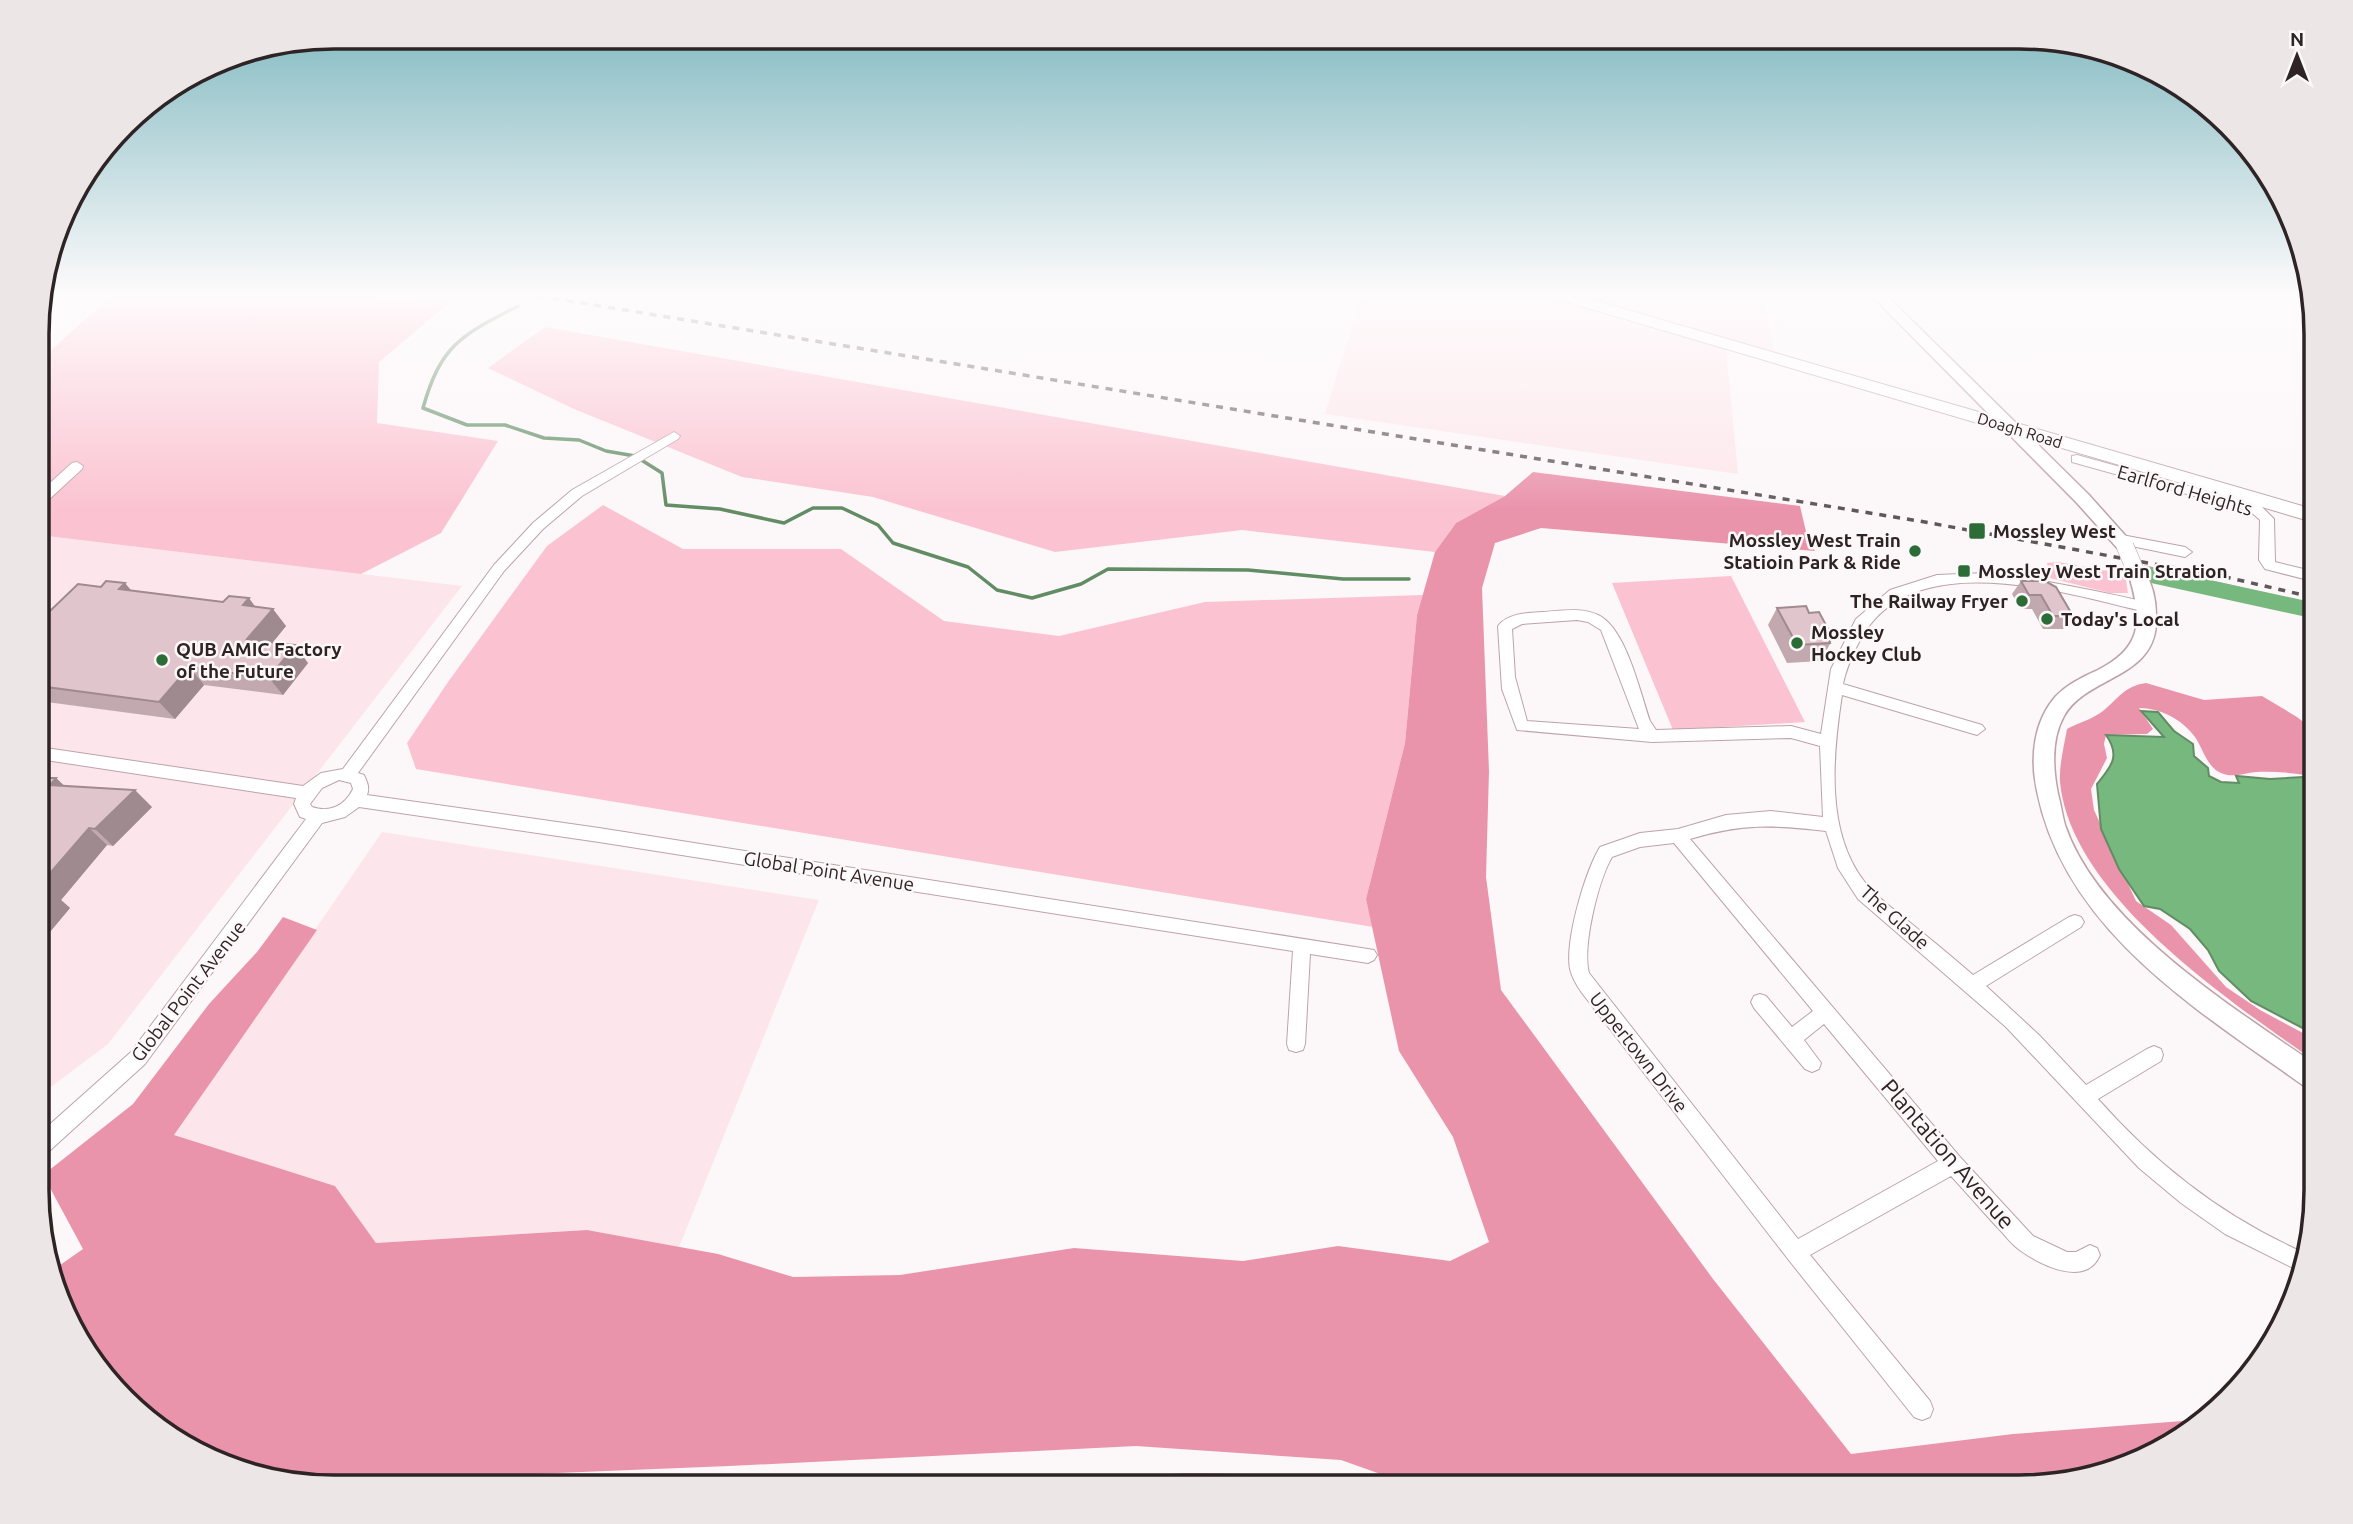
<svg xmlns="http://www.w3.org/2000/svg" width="2353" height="1524" viewBox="0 0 2353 1524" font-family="Ubuntu,sans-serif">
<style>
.built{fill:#fce6eb}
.green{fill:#fbc3d1}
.forest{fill:#ea94ac}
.water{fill:#77b87e;stroke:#618c64;stroke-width:2}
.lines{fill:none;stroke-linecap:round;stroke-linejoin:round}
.stream{stroke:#618c64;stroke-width:3.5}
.river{fill:#77b87e;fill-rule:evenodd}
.minor-casing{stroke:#bda3a9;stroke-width:2}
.tertiary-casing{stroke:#bda3a9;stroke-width:3}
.secondary-casing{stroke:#bda3a9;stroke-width:2}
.trunk-casing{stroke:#bda3a9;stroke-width:3}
.minor{fill:#fff;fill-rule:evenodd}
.tertiary{fill:#fff;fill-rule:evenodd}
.secondary{fill:#fff;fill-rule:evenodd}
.trunk{fill:#fff;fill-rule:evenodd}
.rail{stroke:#605759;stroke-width:3.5;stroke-dasharray:7 7;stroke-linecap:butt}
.tertiary-bridge-casing{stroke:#bda3a9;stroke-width:18;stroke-linecap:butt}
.tertiary-bridge{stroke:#fff;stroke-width:17}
.wall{fill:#c2a9af}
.shaded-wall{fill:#9e8a8f}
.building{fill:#e1c5cc;stroke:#9e8a8f;stroke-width:2}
.poi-dot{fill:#2c6d37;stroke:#fcf7f8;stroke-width:2.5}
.labels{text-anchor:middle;stroke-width:5;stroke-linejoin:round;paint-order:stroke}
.far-street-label{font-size:16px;fill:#2e2426;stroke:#fcf7f8}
.street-label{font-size:19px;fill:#2e2426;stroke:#fcf7f8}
.poi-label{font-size:19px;font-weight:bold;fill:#2e2426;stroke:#fcf7f8;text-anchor:start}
.near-street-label{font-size:23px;fill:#2e2426;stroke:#fcf7f8}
.rim{fill:none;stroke:#2e2426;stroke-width:3.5}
</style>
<rect width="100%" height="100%" fill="#fcf7f8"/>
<path class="built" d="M1361 296H1763L1775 355 1726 349 1738 474 1325 414Z
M39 535 462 586 108 1044 39 1096Z
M382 832 819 900 679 1247 586 1230 376 1243 335 1186 174 1135Z"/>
<path class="green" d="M111 296H368L449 303 379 362 377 423 498 441 441 533 361 574 39 535V361Z
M545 327 1505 496 1456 523 1435 552 1242 530 1055 552 873 497 742 477 574 409 488 368Z
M603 505 683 549H841L944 621 1059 636 1205 602 1423 595 1417 615 1405 743 1366 899 1373 927 416 769 407 743 448 682 547 546Z
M2058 562 2125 574 2128 593H2110L2050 578 2047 563Z
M1731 576 1805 722 1673 730 1612 583Z"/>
<path class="forest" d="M1533 472 1800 506 1808 540 1815 551 1541 528 1495 543 1482 588 1489 771 1486 877 1501 990 1713 1279 1851 1454 2013 1434 2196 1420 2167 1448 2038 1487H1417L1341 1460 1136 1446 729 1466 309 1483 239 1472 169 1437 77 1339 53 1270 83 1249 43 1175 133 1104 209 1004 257 952 283 917 317 930 174 1135 335 1186 376 1243 587 1230 718 1254 793 1277 900 1275 1074 1248 1243 1261 1338 1246 1450 1261 1489 1242 1453 1137 1399 1051 1366 899 1405 743 1417 615 1435 552 1456 523 1505 496Z
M2144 565 2316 604V618L2150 580Z
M2146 683 2204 700 2262 696 2297 717 2316 732V777C2296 773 2276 771 2256 772 2244 773 2231 779 2219 772 2207 766 2202 747 2195 737 2182 719 2160 708 2139 708L2153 729 2147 734 2106 735 2104 744 2107 758 2091 789 2094 810 2136 901 2171 925 2226 987 2260 1010 2316 1040V1062C2230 1001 2071 896 2060 782 2059 765 2064 746 2067 729 2078 723 2093 719 2103 711 2118 699 2124 686 2146 683Z"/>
<path class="water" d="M2141 711 2158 712 2174 731 2193 744 2194 756 2208 768 2209 776 2221 782 2239 783 2236 776 2270 779 2303 777 2316 784V1035L2251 1001 2219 971 2208 950 2190 929 2160 909 2144 906 2119 869 2101 829 2097 784C2111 767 2121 756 2106 735L2164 737Z"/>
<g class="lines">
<path class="stream" d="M518 306C462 335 441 344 423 408L467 425H505L544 438 579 440 606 451 635 456 662 473 666 505 720 509 784 523 813 508H842L878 525 893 543 968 567 997 590 1032 598 1081 584 1108 569 1248 570 1343 579H1409"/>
<path class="river" d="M2150 567 2316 603V619L2142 581 2138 575 2142 569Z"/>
<g class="minor-casing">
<path id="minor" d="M674 432 680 436 678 439 582 496 543 529 504 571 358 773 364 775C367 782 370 787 367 795L599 828 1374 950 1377 955 1374 960 1368 963 1310 954 1305 1044 1303 1050 1296 1052 1289 1050 1287 1044 1293 951 599 842 359 807 345 817 322 823 145 1064 46 1154 39 1156V1134L131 1052 306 819 300 817 294 804 296 798 39 759V747L303 786 321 773 343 769 494 565 533 523 572 490ZM339 780 351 783 353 789C345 806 329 813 312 807L310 804 322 788Z
M2077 455 2261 506 2274 519 2275 562 2316 572V582L2265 569 2259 560 2260 520 2251 512 2072 462V456Z
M77 462 83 466 82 469 44 504 39 505V493L72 463Z
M2122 535 2185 547 2192 552 2185 557 2117 543 2115 540Z
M1985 573C2040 579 2092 590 2146 602L2153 607 2146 612C2061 592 1907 543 1858 644 1851 658 1846 669 1843 684L1982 725 1985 729 1977 735 1842 695C1833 753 1825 831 1864 881 1874 895 1890 906 1903 917 1927 936 1950 955 1973 975L2069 917 2075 915 2081 917 2084 922 2081 927 1986 986 2039 1035 2086 1085 2147 1049 2154 1046 2161 1049 2163 1055 2161 1061 2098 1099C2156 1165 2226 1219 2307 1254L2303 1273 2225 1234 2181 1203 2139 1168 2006 1027 1858 899 1838 868 1826 831C1771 825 1744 823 1690 839L1960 1157 2033 1236 2067 1252H2076L2090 1245 2097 1248 2100 1255C2086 1288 2041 1265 2021 1251 2012 1245 2005 1235 1998 1228 1982 1211 1967 1193 1951 1176L1810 1255 1930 1401 1933 1409 1930 1417 1922 1420 1914 1417 1788 1259 1582 993C1577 986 1572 977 1570 969 1565 940 1585 872 1600 847L1640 833 1678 829 1726 815 1771 811 1823 817 1820 746 1791 738 1652 742 1517 730 1502 689 1498 626C1508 613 1528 613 1543 612 1561 611 1581 607 1598 615 1626 628 1640 692 1650 721L1656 730 1791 726 1821 734 1831 669 1856 619 1890 590 1937 575ZM1577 620 1588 622 1601 630 1639 729 1527 721 1515 677 1512 629 1522 624ZM1674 843 1813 1011 1792 1027 1766 996 1760 994 1754 996 1751 1002 1754 1008 1805 1069 1812 1072 1819 1069 1821 1063 1804 1040 1824 1024 1938 1161 1798 1239 1589 973C1582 947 1598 881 1612 857L1640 847Z
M1188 1474 1326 1476 1334 1479 1337 1487H1139L1142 1479 1150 1476Z"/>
</g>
<g class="tertiary-casing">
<path id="tertiary" d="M1872 296H1887L2089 495 2131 542 2134 546 2131 550H2119L2077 503Z
M2139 573 2146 574C2153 586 2156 602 2156 615 2160 679 2088 674 2064 716 2051 739 2053 769 2058 794 2061 804 2062 815 2065 825 2099 925 2233 1007 2316 1065V1092L2307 1088C2199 1011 2065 931 2037 791 2030 759 2033 722 2056 696 2067 685 2082 677 2096 671 2141 649 2143 623 2130 579L2132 574Z"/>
</g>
<g class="secondary-casing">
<path id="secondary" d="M1555 296H1579L2316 510V523L1557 299Z"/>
</g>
<g class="trunk-casing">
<path id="trunk" d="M39 296H50L39 303Z"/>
</g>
<use href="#minor" class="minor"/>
<use href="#tertiary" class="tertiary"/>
<use href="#secondary" class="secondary"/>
<use href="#trunk" class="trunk"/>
<path class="rail" d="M539 296 1919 521 2230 578 2316 598"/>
<g class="tertiary-bridge-casing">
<path id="tertiary-bridge" d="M2125 546 2139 579"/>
</g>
<use href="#tertiary-bridge" class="tertiary-bridge"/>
</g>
<path class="wall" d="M2021 581 2073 616 2063 629H2043L2032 609H2020L2012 594Z
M132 591 255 606 286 626 272 643 308 663 283 695 204 685 175 719 39 701V611L49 612Z
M1777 608 1809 613 1833 638 1821 661 1787 663 1768 625Z
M39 778H56L64 786 152 807 113 846 107 845 61 900 70 908 39 945Z"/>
<path class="shaded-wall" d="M125 583 140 601 119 589Z
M249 598 262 616 243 605Z
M273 609 286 626 261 657 247 639Z
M295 645 308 663 283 695 269 678Z
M189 667 204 685 175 719 159 702Z
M56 778 74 795 50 785Z
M135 790 152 807 113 846 95 829Z
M89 828 107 845 61 900 70 908 39 945V886Z"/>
<path class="building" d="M106 581 125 583 119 589 223 602 229 596 249 598 243 605 273 609 247 639 295 645 269 678 189 667 159 702 39 686V611L49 612 78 584 101 587Z
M2021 581H2045L2056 587 2073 616H2053L2041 595H2029Z
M1806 606 1809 613 1819 612 1833 638H1828L1830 643 1797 645 1777 608Z
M39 778H56L50 785 135 790 95 829 89 828 39 886Z
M39 890 51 892 39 905Z"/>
<linearGradient id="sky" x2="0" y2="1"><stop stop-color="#7bb6be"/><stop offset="0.58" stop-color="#fefbfc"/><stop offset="1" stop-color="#fefbfc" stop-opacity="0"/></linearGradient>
<rect width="2353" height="509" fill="url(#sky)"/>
<g class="poi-dot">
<rect x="1968" y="522" width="18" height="18" rx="3.5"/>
<circle cx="1915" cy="551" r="7"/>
<rect x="1957" y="564" width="14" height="14" rx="3.5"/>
<circle cx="2022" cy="601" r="7"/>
<circle cx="2047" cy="619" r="7"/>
<circle cx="1797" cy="643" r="7"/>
<circle cx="162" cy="660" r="7"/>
</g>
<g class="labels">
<g class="far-street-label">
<text transform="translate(2020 430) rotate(17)" y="6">Doagh Road</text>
</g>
<g class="street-label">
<text transform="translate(2185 490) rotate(16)" y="7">Earlford Heights</text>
<text transform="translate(829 871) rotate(9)" y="7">Global Point Avenue</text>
<text transform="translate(1895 917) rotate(42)" y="7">The Glade</text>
<text transform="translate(188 991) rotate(-52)" y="7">Global Point Avenue</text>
<text transform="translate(1639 1052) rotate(52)" y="7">Uppertown Drive</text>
</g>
<g class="poi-label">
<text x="1993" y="538">Mossley West</text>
<text x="1901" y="547" text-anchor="end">Mossley West Train<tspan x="1901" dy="22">Statioin Park &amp; Ride</tspan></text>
<text x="1978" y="578">Mossley West Train Stration</text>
<text x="2008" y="608" text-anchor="end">The Railway Fryer</text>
<text x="2061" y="626">Today's Local</text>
<text x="1811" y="639">Mossley<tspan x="1811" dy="22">Hockey Club</tspan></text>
<text x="176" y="656">QUB AMIC Factory<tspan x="176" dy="22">of the Future</tspan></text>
</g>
<g class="near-street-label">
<text transform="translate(1948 1154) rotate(49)" y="8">Plantation Avenue</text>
</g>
</g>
<path d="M0 0H2353V1524H0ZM334 49H2019A285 285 0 0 1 2304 334V1190A285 285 0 0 1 2019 1475H334A285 285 0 0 1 49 1190V334A285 285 0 0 1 334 49Z" fill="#ece6e7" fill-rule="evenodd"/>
<path class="rim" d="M334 49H2019A285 285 0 0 1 2304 334V1190A285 285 0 0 1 2019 1475H334A285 285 0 0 1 49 1190V334A285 285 0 0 1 334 49Z"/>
<g transform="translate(2297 56)" stroke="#fcf7f8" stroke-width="5" paint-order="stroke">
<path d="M0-5L12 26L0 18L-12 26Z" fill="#2e2426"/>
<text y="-10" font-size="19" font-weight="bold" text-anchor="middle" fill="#2e2426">N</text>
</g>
</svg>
